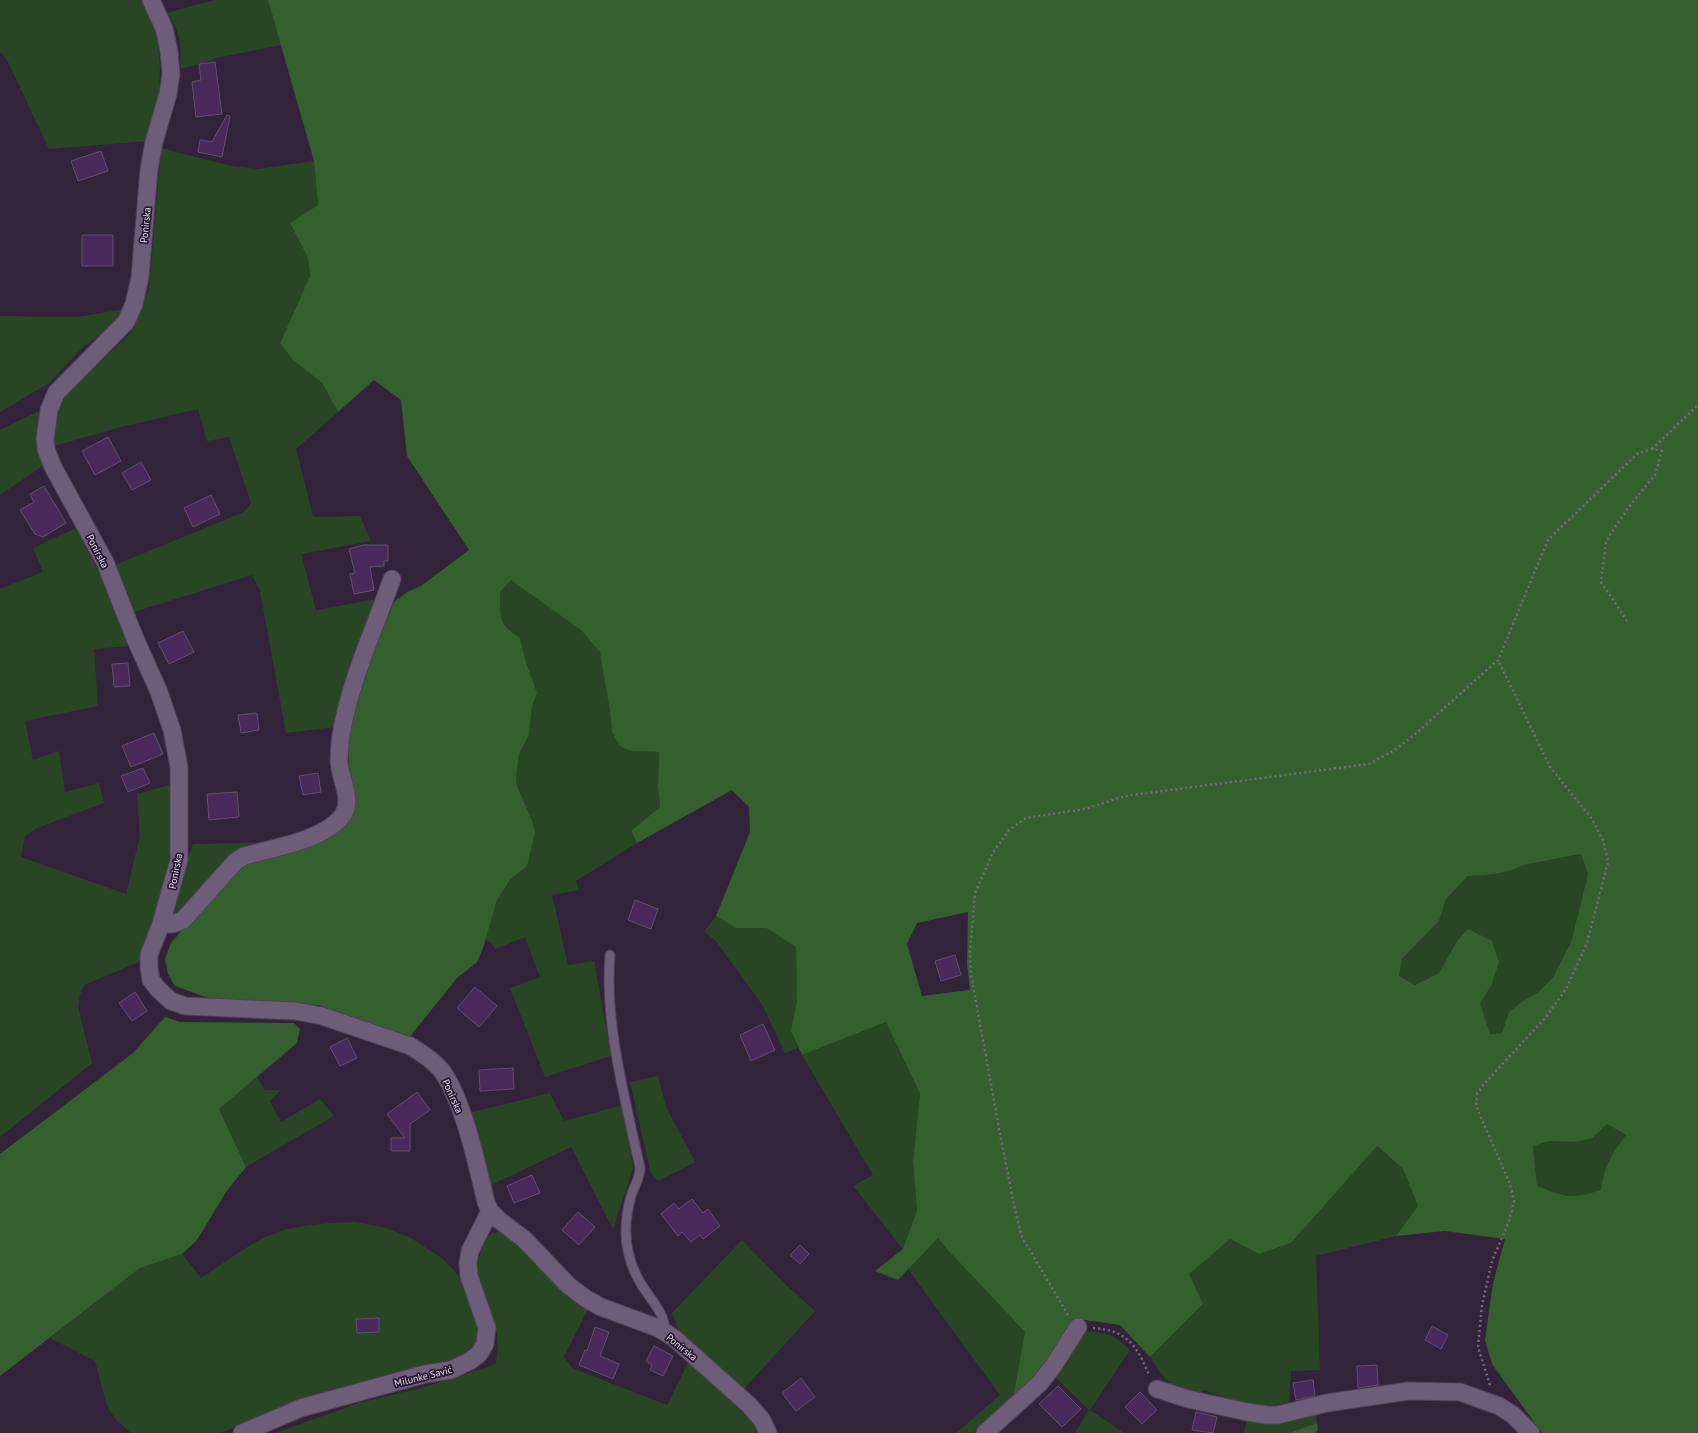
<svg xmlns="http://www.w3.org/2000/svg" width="1698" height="1433" viewBox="0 0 1698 1433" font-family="'PT Sans',sans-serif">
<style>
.green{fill:#294624}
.forest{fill:#34602d;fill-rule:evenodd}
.building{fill:#49285c;stroke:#61506c}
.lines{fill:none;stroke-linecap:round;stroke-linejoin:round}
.lane-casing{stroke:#4f4156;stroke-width:11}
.street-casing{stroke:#4f4156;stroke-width:19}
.path{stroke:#776a7f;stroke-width:2.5;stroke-dasharray:2 3;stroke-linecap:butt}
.lane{stroke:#6e5d79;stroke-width:9}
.street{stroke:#6e5d79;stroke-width:17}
.labels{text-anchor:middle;stroke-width:3.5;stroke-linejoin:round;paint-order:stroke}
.street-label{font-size:10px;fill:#e5dbeb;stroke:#281931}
</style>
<rect width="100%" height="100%" fill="#32233b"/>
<path class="green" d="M0 0H142L157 32 160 68 159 93 148 141 49 149 8 62 0 51Z
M214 0H268L281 45 221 57 181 69C180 44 182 34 167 13Z
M161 148 231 166 258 169 314 161 318 205 290 223 308 258 310 276 280 343 292 359 322 383 338 412 296 449 313 517 360 516 371 541 301 554 316 610 377 599 335 727 286 733 260 591 252 575 134 612 115 565 244 512 251 503 229 437 207 441 198 409 121 427 54 446C53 424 55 407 69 388L122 342 133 330 149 289Z
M125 309 119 322 84 346 49 383 0 412V316L77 317Z
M37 412 41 413 44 465 0 495V430Z
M76 528 106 586 129 646 94 649 98 706 25 721 33 760 59 751 65 792 99 783 104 803 37 828 25 836 21 857 126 894 140 836 137 794 173 784 171 843 168 865 159 906 141 961 84 985 80 995 78 1007 92 1063 0 1137V589L43 572 33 548Z
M511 579C530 593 594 633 600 653 607 674 610 710 612 732L631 751 659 752 658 787 660 807 631 831 637 843 576 881 579 890 552 895 568 965 594 961 608 1038 614 1055 545 1077 510 988 540 977 525 937 495 949 492 944 485 939 497 900 510 880 527 866 532 820 517 786 516 779 519 753 529 735 532 707 537 693 526 662 520 638C497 623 501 618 500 592Z
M256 843 234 854 179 917 174 914 171 910 193 844Z
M1581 854 1588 874 1571 942 1553 977 1538 992 1520 1003 1509 1012 1502 1033 1490 1034 1479 1003 1491 986 1457 941 1439 973 1415 985 1399 976 1402 960 1439 921 1446 899 1468 876C1488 875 1506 874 1524 865Z
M716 916 736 928H766L796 947 797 1000 791 1031 798 1048 785 1053 763 1006 715 940 704 932Z
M886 1022 920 1094 913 1161 917 1210 903 1249 853 1186 873 1175 802 1055Z
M658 1076 666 1107 695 1162 658 1181 651 1174 630 1082Z
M257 1077 265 1090H281L270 1101 281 1122 320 1099 334 1116 246 1167 219 1109Z
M550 1093 564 1121 623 1105 633 1168 613 1229 571 1147 491 1185 465 1114Z
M1607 1124 1626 1135C1611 1154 1604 1166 1601 1191 1570 1200 1566 1197 1537 1186L1533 1146 1550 1141 1576 1142Z
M1376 1146 1403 1169 1418 1206 1396 1236 1316 1256 1320 1370 1291 1371 1289 1403 1254 1407 1203 1390 1201 1396C1170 1385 1168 1386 1150 1357L1203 1304 1188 1274 1230 1239 1259 1254 1291 1243Z
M355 1222 383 1227 411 1238 443 1259 457 1274 470 1296 481 1325 476 1347 453 1363 311 1398 220 1433H131L117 1421 107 1406 95 1361 50 1338 140 1268 182 1254 201 1278C226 1262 250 1242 278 1232 303 1224 329 1223 355 1222Z
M501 1232 511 1236 588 1309 564 1357 572 1368 667 1405 690 1359 749 1419 754 1426 756 1433H275L359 1403 428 1386 496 1364 498 1348 497 1333 475 1270 484 1241 492 1233Z
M938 1238 945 1247 1025 1332 1013 1397 973 1433H956L1000 1395 908 1269Z
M742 1240 787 1286 815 1311 741 1392 681 1335 672 1313Z
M1082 1331C1108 1333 1110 1332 1130 1350L1090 1410 1124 1433H1075L1089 1410 1053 1375Z
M1316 1410 1317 1423 1289 1433H1244L1247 1421 1268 1423Z"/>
<path class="forest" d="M268 0H1698V1433H1542L1492 1364 1485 1340 1493 1283 1505 1239 1445 1231 1396 1236 1418 1206 1403 1169 1377 1146 1291 1243 1259 1254 1230 1239 1189 1274 1203 1304 1150 1357 1120 1325 1078 1319 1036 1378 1013 1397 1025 1332 945 1247 938 1238 898 1280 875 1271 903 1249 917 1210 913 1161 920 1094 886 1022 802 1055 791 1031 797 1000 796 947 766 928H736L716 916 750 832 749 807 732 790 637 843 631 831 660 807 658 787 659 752 631 751 620 746 612 732 610 711 600 652 581 630 511 580 500 592C501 618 497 623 520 638L526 662 537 693 532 707 529 735 519 754 516 779 517 786 532 820 535 833 527 866 510 880 497 900 483 948 477 962 457 978 408 1039 318 1005 214 1000 175 986 168 974 165 959 171 943 233 870 261 857 355 805 349 765 348 747 358 689 394 602 407 592 421 586 469 550 407 456 401 400 374 380 338 412 322 383 292 359 280 343 310 276 308 258 290 223 318 205 314 161ZM1581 854 1588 874 1571 942 1553 977 1538 992 1520 1003 1509 1012 1502 1033 1490 1034 1480 1003 1491 986 1499 962 1492 941 1468 929 1457 941 1439 973 1415 985 1399 976 1402 959 1439 921 1446 899 1468 876C1488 875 1506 874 1524 865ZM968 912 967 964 970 990 922 996 907 944 917 923ZM1607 1124 1626 1135C1611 1154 1604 1167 1601 1190 1570 1200 1566 1197 1537 1186L1533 1146 1550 1141 1576 1142 1592 1138Z
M165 1017 180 1022 294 1023 300 1029 297 1043 219 1109 246 1167 226 1192 197 1240 182 1254 140 1268 0 1376V1154L133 1053Z
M1317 1423 1318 1430 1315 1433H1289Z"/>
<path class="building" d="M215 62 222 114 196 117 192 82 201 80 199 64Z
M227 115 230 116 222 157 198 152 200 140 212 142Z
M101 151 108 171 78 181 71 161Z
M82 235H113V266H82Z
M108 437 121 461 95 475 82 451Z
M141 462 151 480 132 490 122 473Z
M44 486 66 523 43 537 35 534 20 510 34 502 30 494Z
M211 495 220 514 193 527 184 508Z
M363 545H388V561H384V566L370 567 374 590 354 594 350 574 355 573 349 549Z
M183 631 194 652 169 664 158 643Z
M128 663 130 686 114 687 112 664Z
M257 713 259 730 241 733 238 715Z
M154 733 163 754 131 767 122 746Z
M143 768 150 783 128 792 121 776Z
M318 773 321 792 303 795 299 776Z
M237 792 239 817 209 820 207 794Z
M635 900 658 909 651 929 628 920Z
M955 955 961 975 941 981 935 961Z
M475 987 497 1006 479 1027 457 1008Z
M135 992 147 1011 132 1021 119 1003Z
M763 1024 775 1050 751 1061 740 1035Z
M347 1038 357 1058 340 1066 330 1047Z
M513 1068 514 1089 480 1091 479 1070Z
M417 1092 430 1110 410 1124V1151H391V1138H405L387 1114Z
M532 1175 540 1193 514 1203 507 1186Z
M692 1199 703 1213 708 1209 720 1226 703 1239 700 1235 691 1242 682 1232 678 1236 661 1214 674 1203 679 1209Z
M578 1212 595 1227 579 1245 562 1230Z
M800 1245 809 1254 800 1264 790 1255Z
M379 1318V1332L357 1333 356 1319Z
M1432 1326 1448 1335 1441 1349 1425 1340Z
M595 1327 609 1332 600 1356 619 1364 613 1379 579 1365 585 1350 587 1351Z
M654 1346 673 1356 663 1376 650 1370 652 1365 646 1361Z
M1377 1365 1378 1385 1358 1388 1357 1366Z
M801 1378 815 1397 796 1411 782 1393Z
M1313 1380 1315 1396 1296 1400 1293 1383Z
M1058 1386 1081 1409 1062 1427 1039 1404Z
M1140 1392 1157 1410 1142 1424 1125 1407Z
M1196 1412 1217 1417 1213 1433 1192 1430Z"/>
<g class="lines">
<g class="lane-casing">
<path id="lane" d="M610 955C604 1023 626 1102 640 1168 640 1179 634 1186 631 1196 626 1214 624 1232 628 1251 630 1261 634 1272 640 1282 650 1300 665 1311 665 1333"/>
</g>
<g class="street-casing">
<path id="street" d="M151 0 164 28 169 51 171 74 168 94 154 142 149 169 140 277 134 304 126 322 56 393 49 410 45 439 46 449 53 467 105 562 134 636 159 692 172 730 179 767V860L161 924 149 955V967L151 980 158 989 171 1001 185 1006 295 1011 322 1016 410 1046C422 1053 434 1061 442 1071 464 1102 477 1165 486 1202L490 1211 499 1220 524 1239 568 1285 585 1298 601 1307 658 1328 674 1338 749 1405 762 1420 768 1433
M161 924H173L183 920 236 861 244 856C273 848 325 840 343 815 353 799 340 778 339 762 339 753 340 743 341 735 350 681 374 630 392 579
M1157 1389 1188 1399 1247 1412 1267 1415H1278L1327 1403 1408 1391 1460 1392 1499 1406 1513 1415 1531 1433
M242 1433 301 1408 425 1374 451 1370 470 1361 479 1354 485 1344 487 1328 469 1276 468 1263 470 1251 490 1211
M985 1433 1040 1383 1054 1365 1078 1327"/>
</g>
<path class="path" d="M1652 449 1698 405
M1068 1315 1022 1237 1015 1210 1000 1134 971 974 970 953 975 893 993 852 1009 830 1026 818 1085 809 1125 796 1369 764 1393 751 1413 736 1498 660 1548 540 1637 454 1652 449 1662 451 1655 475 1628 508 1606 541 1601 582 1627 621
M1093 1328C1127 1330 1137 1346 1149 1375
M1490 1385 1478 1347 1482 1305 1492 1261 1509 1221 1514 1201 1510 1184 1476 1106 1477 1094 1483 1085 1546 1017 1566 989 1587 943 1608 862 1603 840 1592 819 1550 767 1498 660"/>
<use href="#lane" class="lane"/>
<use href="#street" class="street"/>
</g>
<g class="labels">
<g class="street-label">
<text transform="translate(145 225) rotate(-84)" y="4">Ponirska</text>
<text transform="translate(98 551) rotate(63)" y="4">Ponirska</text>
<text transform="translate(175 871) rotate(-79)" y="4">Ponirska</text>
<text transform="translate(453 1096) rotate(66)" y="4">Ponirska</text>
<text transform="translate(682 1347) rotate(39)" y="4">Ponirska</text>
<text transform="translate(423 1376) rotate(-14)" y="4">Milunke Savić</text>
</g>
</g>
</svg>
